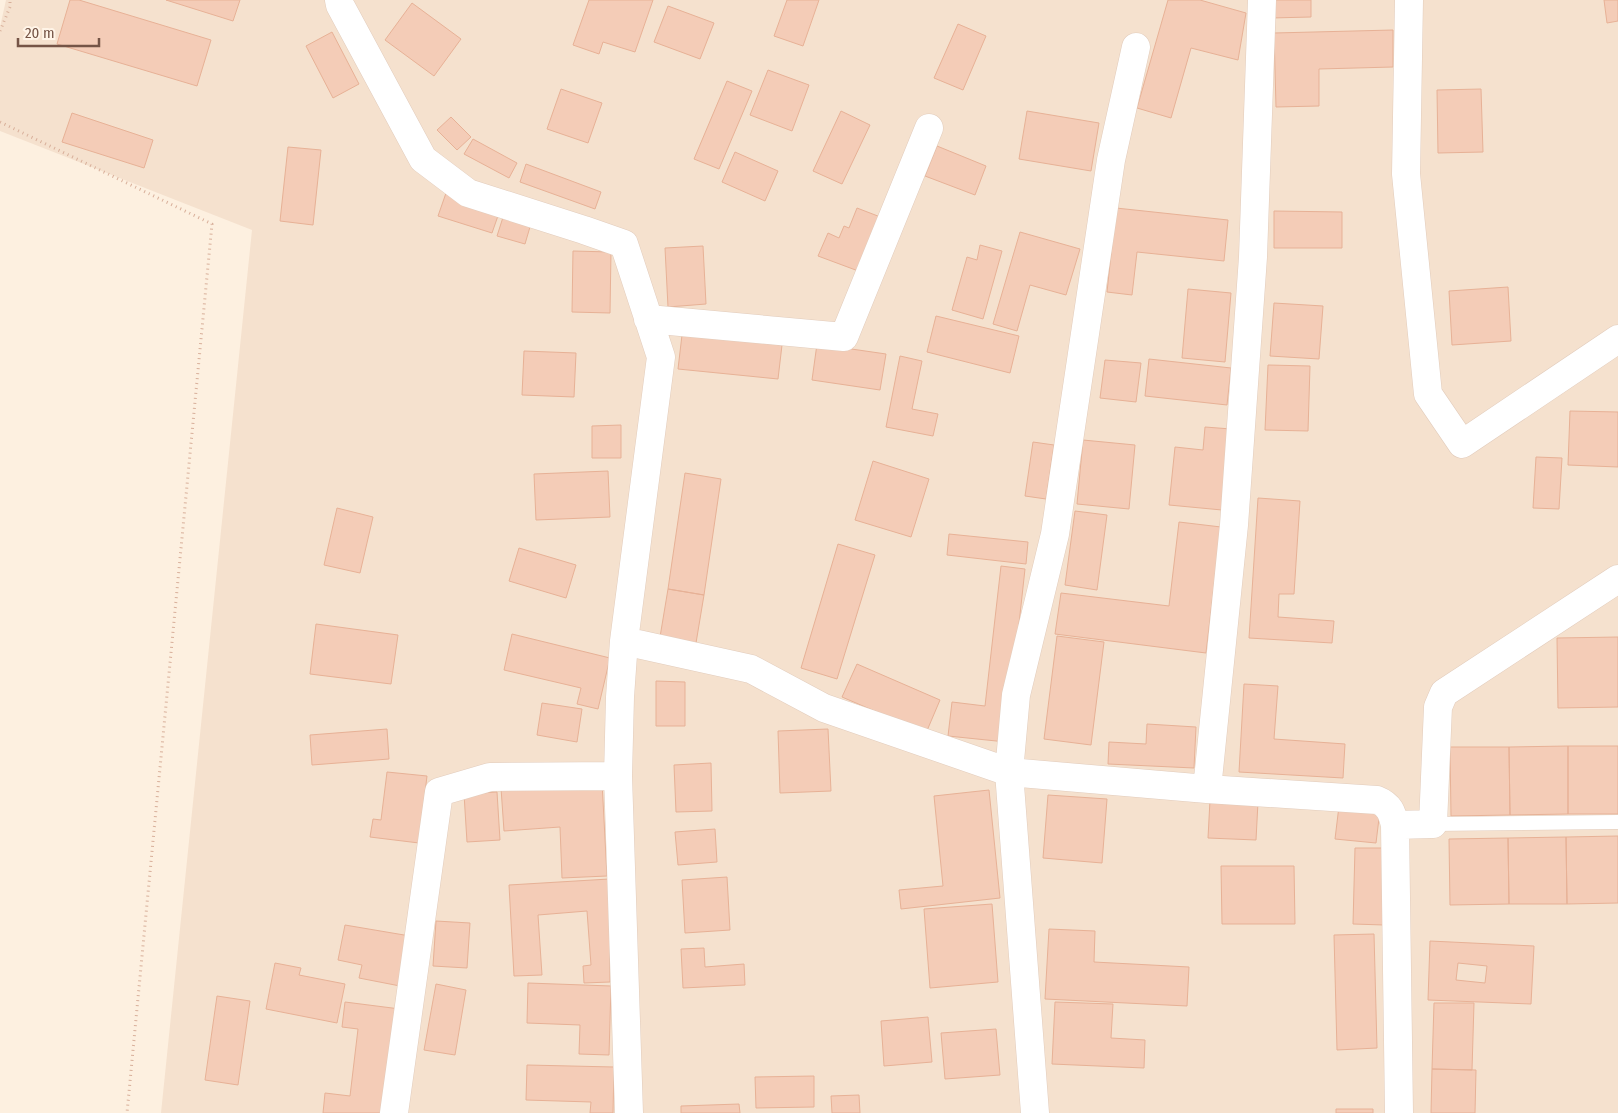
<svg xmlns="http://www.w3.org/2000/svg" width="1618" height="1113" viewBox="0 0 1618 1113" font-family="'Fira Sans Condensed',sans-serif">
<style>
.residential{fill:#f5e1ce}
.building{fill:#f4ccb7;stroke:#e7b196;fill-rule:evenodd}
.lines{fill:none;stroke-linecap:round;stroke-linejoin:round}
.service-casing{stroke:#e2ccbc;stroke-width:15}
.minor-casing{stroke:#e2ccbc;stroke-width:29}
.path{stroke:#d8af9a;stroke-width:3;stroke-dasharray:1 4;stroke-linecap:butt}
.service{stroke:#fff;stroke-width:14}
.minor{stroke:#fff;stroke-width:28}
</style>
<rect width="100%" height="100%" fill="#fdf0e0"/>
<path class="residential" d="M6 0H1618V1113H161L252 230 0 131V27Z"/>
<path class="building" d="M70 0H79L211 40 197 86 57 44Z
M166 0H240L233 21Z
M589 0H653L635 52 603 42 599 54 573 45Z
M787 0H819L803 46 774 36Z
M1168 0H1200L1246 13 1238 60 1191 48 1171 118 1137 108Z
M1271 0H1311V17L1271 18Z
M1604 0H1618V21L1607 23Z
M412 3 461 39 434 76 385 40Z
M668 6 714 23 700 59 654 42Z
M958 24 986 36 963 90 934 78Z
M1393 30V67L1319 69V106L1276 107 1274 33Z
M332 32 359 84 333 98 306 46Z
M768 70 809 85 792 131 750 115Z
M727 81 752 91 719 169 694 159Z
M561 89 602 103 588 143 547 129Z
M1481 89 1483 152 1438 153 1437 90Z
M841 111 870 125 842 184 813 171Z
M1027 111 1099 123 1091 171 1019 159Z
M72 113 153 140 144 168 62 142Z
M451 117 471 137 457 150 437 130Z
M473 139 517 163 509 178 464 154Z
M937 146 986 166 975 195 925 176Z
M288 147 321 150 313 225 280 221Z
M735 152 778 171 765 201 722 182Z
M526 164 601 192 595 209 520 182Z
M446 193 500 210 492 233 438 216Z
M857 208 883 218 861 272 818 256 828 233 839 238 844 226 849 228Z
M1116 208 1228 220 1224 261 1137 252 1132 295 1107 292Z
M505 211 532 220 525 244 497 236Z
M1274 211 1342 212V248H1274Z
M1020 232 1080 249 1066 295 1030 285 1017 331 993 324Z
M980 245 1002 251 983 319 952 310 967 257 977 260Z
M703 246 706 304 668 307 665 248Z
M573 251 611 252 610 313 572 312Z
M1508 287 1511 341 1452 345 1449 291Z
M1188 289 1231 293 1225 362 1182 358Z
M1274 303 1323 306 1319 359 1270 356Z
M936 316 1019 336 1010 373 927 352Z
M682 335 782 345 778 379 678 369Z
M817 344 886 354 880 390 812 380Z
M524 351 576 353 574 397 522 395Z
M900 356 922 361 912 409 938 414 933 436 886 427Z
M1149 359 1231 368 1227 405 1145 396Z
M1105 360 1141 363 1136 402 1100 398Z
M1268 365 1310 366 1308 431 1265 430Z
M1570 411 1618 412V467L1568 465Z
M621 425V458H592V426Z
M1205 427 1231 429 1222 510 1169 505 1175 447 1203 450Z
M1083 440 1135 445 1129 509 1077 504Z
M1033 442 1054 445 1046 499 1025 496Z
M1536 457 1562 458 1559 509 1533 508Z
M873 461 929 479 911 537 855 520Z
M608 471 610 517 536 520 534 474Z
M685 473 721 479 704 595 668 589Z
M1258 498 1300 501 1294 594H1279L1278 617 1334 621 1332 643 1249 638Z
M337 508 373 517 360 573 324 565Z
M1075 511 1107 515 1097 590 1065 585Z
M1179 522 1221 527 1206 653 1055 634 1061 593 1169 606Z
M949 534 1028 542 1026 564 947 555Z
M838 544 875 555 837 679 801 668Z
M519 548 576 565 566 598 509 581Z
M1001 566 1025 569 1006 742 948 736 952 702 985 706Z
M668 589 704 595 696 643 660 637Z
M316 624 398 635 391 684 310 674Z
M512 634 610 658 598 709 577 704 581 688 504 670Z
M1057 636 1104 642 1091 745 1044 739Z
M1618 637V707L1558 708 1557 638Z
M857 664 940 700 926 733 842 697Z
M656 681 685 682V726H656Z
M1244 684 1278 686 1274 739 1345 744 1343 778 1239 772Z
M542 703 582 709 577 742 537 735Z
M1147 724 1196 727 1194 768 1108 764 1109 742 1146 744Z
M387 729 389 759 312 765 310 735Z
M828 729 831 791 780 793 778 731Z
M1568 746V814L1510 815 1509 747Z
M1568 746H1618V814H1568Z
M1450 747H1509L1510 815 1451 816Z
M711 763 712 811 676 812 674 765Z
M387 772 427 776 419 843 370 837 373 819 381 820Z
M602 782 607 876 562 878 560 827 504 831 501 788Z
M989 790 1000 898 901 909 899 890 943 886 934 796Z
M497 792 500 840 467 842 464 794Z
M1048 795 1107 799 1102 863 1043 858Z
M1210 800 1258 802 1256 840 1208 838Z
M1339 806 1380 810 1376 843 1335 839Z
M715 829 717 862 678 865 675 832Z
M1618 836V903L1567 904 1566 837Z
M1566 837 1567 904H1509L1508 838Z
M1508 838 1509 904 1450 905 1449 839Z
M1355 848H1386L1384 925 1353 924Z
M1221 866H1294L1295 924H1222Z
M727 877 730 930 685 933 682 880Z
M609 879 610 982 584 983 583 966 591 965 587 911 538 915 542 975 514 976 509 885Z
M992 904 998 982 930 988 924 909Z
M436 921 470 923 467 968 433 966Z
M345 925 410 936 400 986 359 978 362 965 338 960Z
M1049 929 1095 931 1094 962 1189 967 1187 1006 1045 999Z
M1374 934 1377 1048 1337 1050 1334 935Z
M1430 941 1534 946 1531 1004 1428 1000ZM1458 963 1487 966 1485 983 1456 980Z
M704 948 705 967 744 964 745 985 683 988 681 949Z
M275 963 301 968 299 975 345 984 337 1023 266 1009Z
M528 983 611 986 609 1055 579 1054 580 1025 527 1023Z
M436 984 466 990 455 1055 424 1050Z
M217 996 250 1001 238 1085 205 1080Z
M345 1002 400 1009 387 1113H323L325 1093 350 1096 358 1029 342 1027Z
M1055 1002 1113 1004 1111 1038 1145 1040 1144 1068 1052 1064Z
M1434 1003H1474L1472 1070 1432 1069Z
M928 1017 932 1062 884 1066 881 1021Z
M996 1029 1000 1075 945 1079 941 1033Z
M527 1065 614 1067 613 1113H590L591 1102 526 1100Z
M1432 1069 1476 1070 1475 1113H1431Z
M814 1076V1107L756 1108 755 1077Z
M859 1095 860 1113H832L831 1096Z
M739 1104 740 1113H681V1106Z
M1336 1109H1373V1113H1336Z"/>
<g class="lines">
<g class="service-casing">
<path id="service" d="M1433 824 1618 822"/>
</g>
<g class="minor-casing">
<path id="minor" d="M339 0 340 5 423 159 468 193 584 230 624 244 661 357 624 641 620 697 618 776 629 1113
M1409 0 1406 174 1428 394 1462 444 1618 339
M648 319 844 337 929 128
M624 641 751 669 824 708 1009 772 1207 789 1377 800C1390 805 1392 813 1395 825L1399 1113
M1207 789 1234 525 1253 257 1262 0
M1395 825 1433 824 1438 707 1444 693 1618 579
M394 1113 439 792 490 777 618 776
M1035 1113 1009 772 1016 695 1055 534 1111 160 1136 47"/>
</g>
<path class="path" d="M0 31 10 7V0
M0 122 212 224 127 1113"/>
<use href="#service" class="service"/>
<use href="#minor" class="minor"/>
</g>
<path d="M18 38v8h81v-8" fill="none" stroke="#755446" stroke-width="2.5"/>
<text x="25" y="38" font-size="15" fill="#755446" stroke="#fff4e7" stroke-width="4" paint-order="stroke">20 m</text>
</svg>
